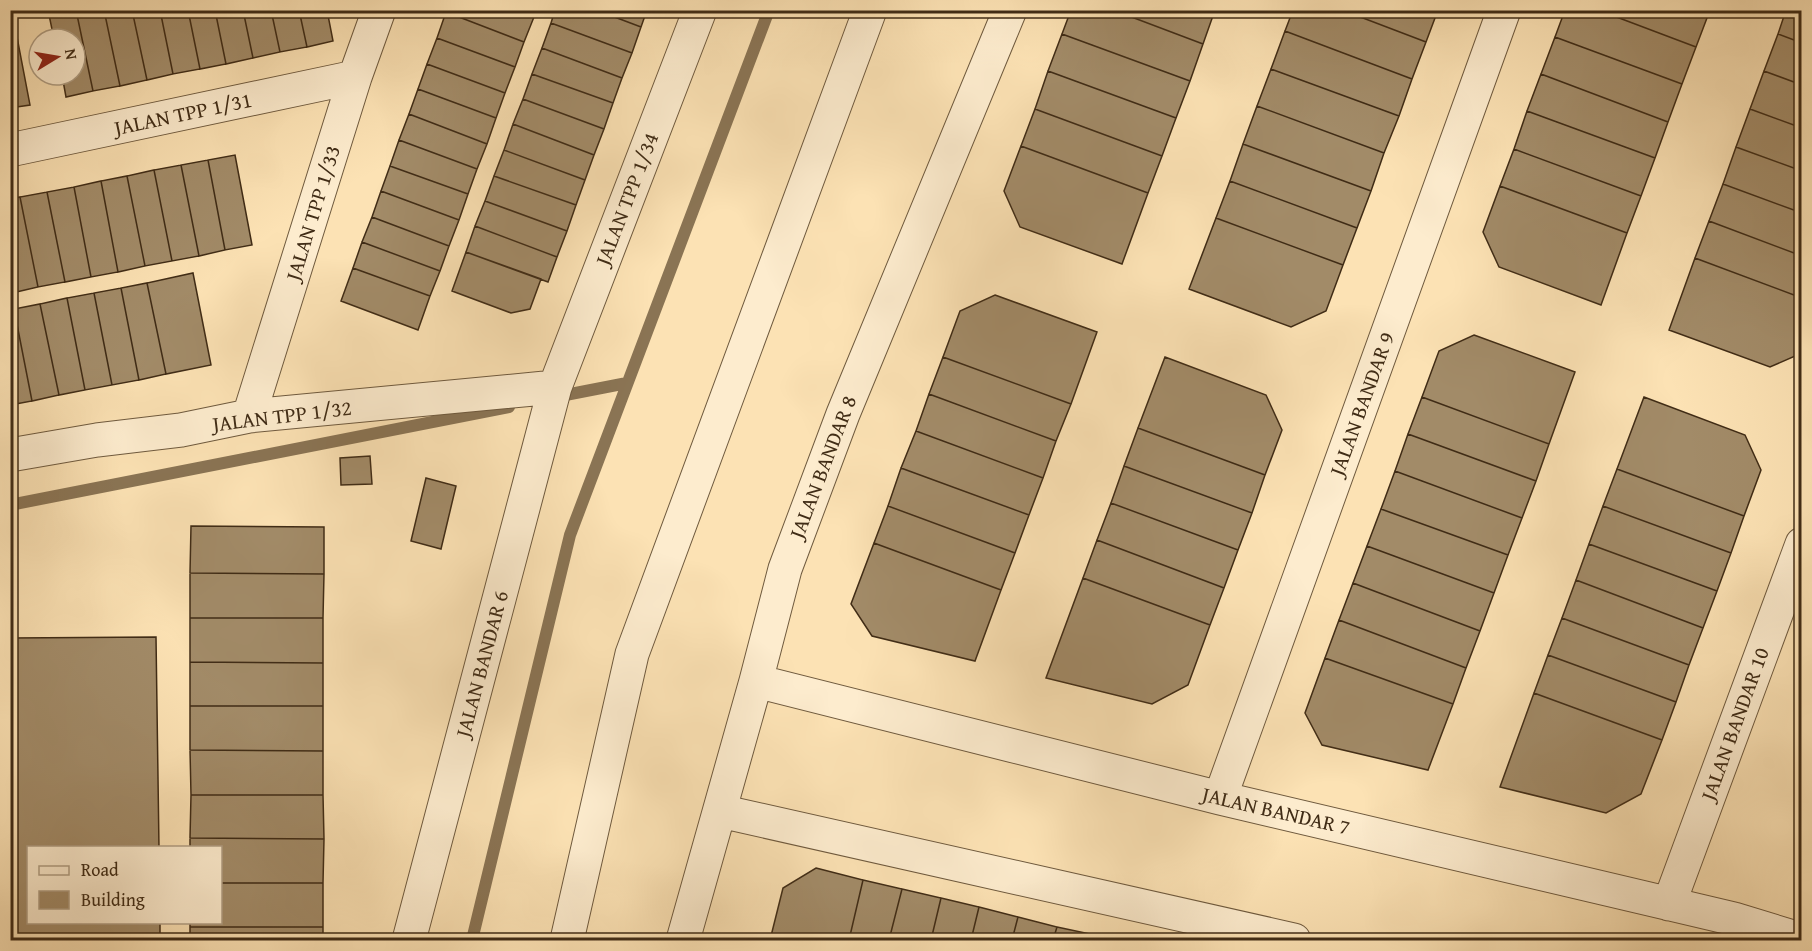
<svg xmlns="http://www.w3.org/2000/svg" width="1812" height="951" viewBox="0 0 1812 951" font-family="'Gentium Book Plus',serif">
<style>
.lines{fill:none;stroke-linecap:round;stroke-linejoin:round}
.stream{stroke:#8a7454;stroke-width:12}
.building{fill:#a28b68;stroke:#402c16;stroke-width:1.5}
.minor-casing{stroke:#6f5a3e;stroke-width:35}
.minor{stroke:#fdecce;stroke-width:33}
.labels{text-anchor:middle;stroke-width:4.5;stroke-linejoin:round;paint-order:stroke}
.street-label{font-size:21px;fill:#402c16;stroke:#fdecce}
</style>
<rect width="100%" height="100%" fill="#fce2b4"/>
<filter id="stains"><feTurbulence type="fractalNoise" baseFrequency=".00333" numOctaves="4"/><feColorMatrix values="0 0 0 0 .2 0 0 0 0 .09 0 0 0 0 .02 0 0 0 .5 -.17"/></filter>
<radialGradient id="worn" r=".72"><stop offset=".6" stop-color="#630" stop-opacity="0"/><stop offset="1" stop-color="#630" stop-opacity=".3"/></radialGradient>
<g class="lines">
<path class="stream" d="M555 397 627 383
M10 505 509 407
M472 940 570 535 769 10"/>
</g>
<path class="building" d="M48 10H76L93 91 66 97 62 75H75V39H54Z
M76 10H104L120 86 93 91Z
M104 10H132L147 80 120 86Z
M132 10H160L173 74 147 80Z
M160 10H188L200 69 173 74Z
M188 10H215L226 64 200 69Z
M215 10H243L253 58 226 64Z
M243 10H271L280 52 253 58Z
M271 10H299L307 47 280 52Z
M299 10H327L333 41 307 47Z
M446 10H518L534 17 524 42 446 12Z
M518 10H536L534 17Z
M555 10H596L641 27 632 53 551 23Z
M596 10H647L641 27Z
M1071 10H1113L1203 44 1190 81 1062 34Z
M1113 10H1215L1203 44Z
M1293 10H1342L1426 42 1412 79 1285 31Z
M1342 10H1438L1426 42Z
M1565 10H1598L1696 47 1682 84 1555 37Z
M1598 10H1710L1696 47Z
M1786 10H1802V43L1778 34Z
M446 12 524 42 515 67 437 38Z
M10 16H13L30 105 10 108Z
M551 23 632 53 622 78 542 48Z
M1285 31 1412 79 1399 116 1271 69Z
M1062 34 1190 81 1176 118 1048 71Z
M1778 34 1802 43V85L1764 71Z
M1555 37 1682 84 1668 122 1541 74Z
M437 38 515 67 505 93 427 64Z
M542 48 622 78 613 103 532 74Z
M427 64 505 93 496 118 418 89Z
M1271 69 1399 116 1384 153 1257 106Z
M1048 71 1176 118 1162 156 1035 109Z
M1764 71 1802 85V128L1750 109Z
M532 74 613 103 604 129 523 99Z
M1541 74 1668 122 1655 158 1527 111Z
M418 89 496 118 487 144 409 114Z
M523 99 604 129 594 155 513 124Z
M1257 106 1384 153 1371 191 1243 144Z
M1035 109 1162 156 1148 193 1021 146Z
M1750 109 1802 128V171L1736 147Z
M1527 111 1655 158 1641 196 1514 149Z
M409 114 487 144 477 169 399 140Z
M513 124 594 155 585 180 504 150Z
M399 140 477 169 468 194 390 166Z
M1243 144 1371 191 1357 228 1230 181Z
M1021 146 1148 193 1122 264 1020 227 1004 191Z
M1736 147 1802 171V213L1723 184Z
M1514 149 1641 196 1627 233 1500 186Z
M504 150 585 180 576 205 494 176Z
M235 155 252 245 225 250 208 160Z
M208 160 225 250 199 256 181 165Z
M181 165 199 256 172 261 154 170Z
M390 166 468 194 459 220 381 191Z
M154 170 172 261 145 266 127 176Z
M127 176 145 266 118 272 101 181Z
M494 176 576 205 567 231 485 201Z
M101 181 118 272 91 277 74 187Z
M1230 181 1357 228 1343 265 1216 218Z
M1723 184 1802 213V256L1709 221Z
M1500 186 1627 233 1601 305 1499 267 1483 232Z
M74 187 91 277 65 282 47 192Z
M381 191 459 220 449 246 372 217Z
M47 192 65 282 38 287 20 197Z
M20 197 38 287 12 293 10 199Z
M485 201 567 231 557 257 475 226Z
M372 217 449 246 440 271 362 242Z
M1216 218 1343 265 1326 311 1291 327 1189 289Z
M1709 221 1802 256V298L1695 258Z
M475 226 557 257 548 282 466 252Z
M362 242 440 271 430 296 353 268Z
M466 252 541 279 530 309 511 313 452 291Z
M1695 258 1802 298V353L1770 367 1669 330Z
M353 268 430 296 418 330 341 301Z
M193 273 211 365 166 374 147 283Z
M147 283 166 374 139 380 121 288Z
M121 288 139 380 112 385 94 293Z
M94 293 112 385 85 390 67 298Z
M995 295 1097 332 1071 404 943 357 960 311Z
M67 298 85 390 59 395 40 304Z
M40 304 59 395 32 401 14 309Z
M14 309 32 401 10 405V310Z
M1474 335 1575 372 1549 444 1422 397 1439 351Z
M943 357 1071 404 1056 441 929 394Z
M1165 357 1266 395 1282 430 1265 475 1138 428Z
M929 394 1056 441 1043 478 916 431Z
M1422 397 1549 444 1536 481 1408 434Z
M1644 397 1745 435 1761 470 1744 516 1617 469Z
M1138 428 1265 475 1252 513 1124 466Z
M916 431 1043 478 1029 515 901 468Z
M1408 434 1536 481 1522 518 1395 471Z
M370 456 372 484 341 485 340 458Z
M1124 466 1252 513 1238 550 1111 503Z
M901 468 1029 515 1015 553 888 506Z
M1617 469 1744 516 1731 553 1603 506Z
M1395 471 1522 518 1508 555 1381 509Z
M426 478 456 486 441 549 411 541Z
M1111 503 1238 550 1224 588 1097 540Z
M888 506 1015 553 1001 590 874 543Z
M1603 506 1731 553 1717 591 1589 544Z
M1381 509 1508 555 1494 593 1367 546Z
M191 526 324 527V574L190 573Z
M1097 540 1224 588 1210 625 1083 578Z
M874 543 1001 590 975 661 872 636 851 604Z
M1589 544 1717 591 1703 628 1576 580Z
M1367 546 1494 593 1480 631 1353 583Z
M190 573 324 574 323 618H190Z
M1083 578 1210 625 1188 685 1152 704 1046 678Z
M1576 580 1703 628 1689 665 1562 618Z
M1353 583 1480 631 1466 668 1339 620Z
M190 618H323V663L190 662Z
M1562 618 1689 665 1676 702 1548 655Z
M1339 620 1466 668 1453 704 1325 658Z
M156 637 159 848H28V922H160V940H10V638Z
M1548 655 1676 702 1662 740 1534 693Z
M1325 658 1453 704 1428 770 1322 745 1305 713Z
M190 662 323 663V706H190Z
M1534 693 1662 740 1641 794 1606 813 1500 787Z
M190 706H323V751L190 750Z
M190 750 323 751V795H191Z
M191 795H323L324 839 190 838Z
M190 838 324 839 323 883H220V848H190Z
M816 868 863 880 849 940H770L783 888Z
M863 880 902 889 889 940H849Z
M220 883H323V927H190V922H220Z
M902 889 941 898 931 940H889Z
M941 898 979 907 971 940H931Z
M979 907 1018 917 1012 940H971Z
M1018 917 1057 927 1053 940H1012Z
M190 927H323V940H190Z
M1057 927 1095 935 1094 940H1053Z
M1095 935 1117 940H1094Z"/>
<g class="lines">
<g class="minor-casing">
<path id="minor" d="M10 150 355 77
M249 416 355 77 379 10
M10 455 97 440 181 430 249 416 555 387
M756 681 1220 798 1734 919 1796 938
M1220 798 1504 10
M720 811 1294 940
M1669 904 1802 544
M409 940 555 387 700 10
M567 940 632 654 870 10
M683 940 756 681 785 569 843 414 1010 10"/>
</g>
<use href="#minor" class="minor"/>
</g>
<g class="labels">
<g class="street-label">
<text transform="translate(183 114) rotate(-12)" y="7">JALAN TPP 1/31</text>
<text transform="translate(627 199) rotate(-69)" y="7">JALAN TPP 1/34</text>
<text transform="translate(313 213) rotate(-73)" y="7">JALAN TPP 1/33</text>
<text transform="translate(1362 404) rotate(-70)" y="7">JALAN BANDAR 9</text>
<text transform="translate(282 416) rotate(-7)" y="7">JALAN TPP 1/32</text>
<text transform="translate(823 467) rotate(-69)" y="7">JALAN BANDAR 8</text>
<text transform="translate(482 664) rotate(-75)" y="7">JALAN BANDAR 6</text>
<text transform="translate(1735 724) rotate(-70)" y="7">JALAN BANDAR 10</text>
<text transform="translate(1276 811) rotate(13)" y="7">JALAN BANDAR 7</text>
</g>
</g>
<rect width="1812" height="951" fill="none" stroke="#fce2b4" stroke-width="36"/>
<rect x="12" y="12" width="1788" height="927" fill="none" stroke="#402c16" stroke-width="3"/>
<rect x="18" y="18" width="1776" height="915" fill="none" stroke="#402c16" stroke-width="1.5"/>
<rect x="27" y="846" width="195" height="78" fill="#fdecce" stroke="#b19f84" stroke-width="1.5"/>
<rect x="39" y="866" width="30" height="9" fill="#fdecce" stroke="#b19f84" stroke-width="1.5"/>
<text x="81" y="876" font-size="18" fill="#402c16">Road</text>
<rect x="39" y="891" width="30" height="18" fill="#a28b68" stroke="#b19f84" stroke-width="1.5"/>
<text x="81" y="906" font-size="18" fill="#402c16">Building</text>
<g transform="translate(57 57) rotate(79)"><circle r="28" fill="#fdecce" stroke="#b19f84" stroke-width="1.5"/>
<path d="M0-4.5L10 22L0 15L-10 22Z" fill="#8f2418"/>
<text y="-9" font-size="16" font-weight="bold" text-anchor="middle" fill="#402c16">N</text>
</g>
<rect width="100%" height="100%" filter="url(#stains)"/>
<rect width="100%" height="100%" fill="url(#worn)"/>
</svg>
